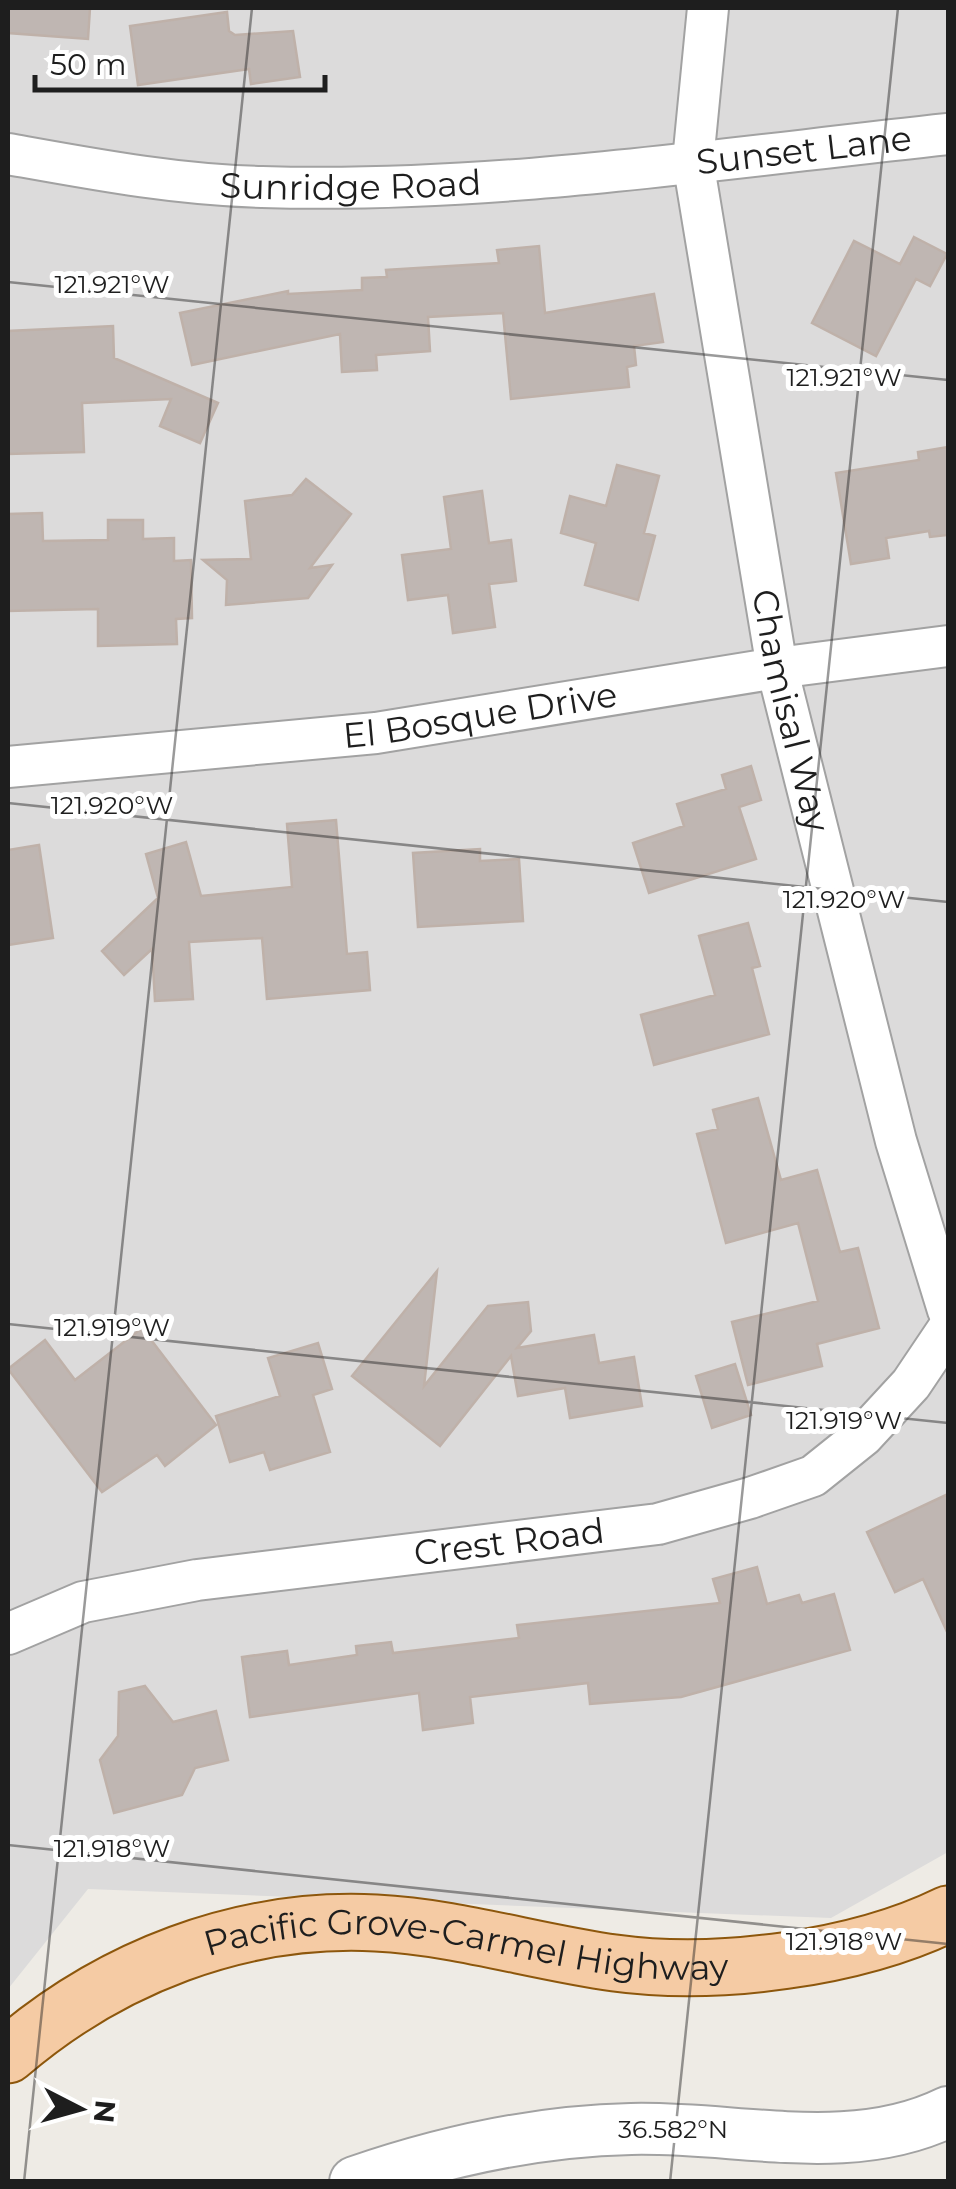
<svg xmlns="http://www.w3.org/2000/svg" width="956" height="2189" viewBox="0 0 956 2189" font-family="Montserrat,sans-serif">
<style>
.residential{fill:#dcdbdb}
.building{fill:#bfb6b2;stroke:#bfb1a9;stroke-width:2.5}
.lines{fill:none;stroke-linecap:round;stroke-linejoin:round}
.minor-casing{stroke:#a2a2a2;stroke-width:44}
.tertiary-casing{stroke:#a2a2a2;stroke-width:54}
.primary-casing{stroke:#8d570c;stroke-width:59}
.minor{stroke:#fff;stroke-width:40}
.tertiary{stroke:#fff;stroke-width:50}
.primary{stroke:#f5cba4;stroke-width:55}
.ticks{fill:none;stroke:#1e1e1e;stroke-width:2.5;stroke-opacity:0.45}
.labels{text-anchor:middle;stroke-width:10;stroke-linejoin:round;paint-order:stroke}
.street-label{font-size:35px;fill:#1e1e1e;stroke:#fff}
.ticks-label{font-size:25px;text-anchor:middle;fill:#1e1e1e;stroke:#fff;stroke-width:10;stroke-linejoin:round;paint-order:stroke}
</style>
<rect width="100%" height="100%" fill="#eeebe5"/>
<path class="residential" d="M8 8H948V1852L831 1918 88 1889 8 1989Z"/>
<path class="building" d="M8 8H90L88 39 8 33Z
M227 12 229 31 235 35 293 31 300 77 251 84 249 69 138 85 130 26Z
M914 237 947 254 930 286 916 279 876 356 812 323 854 241 900 264Z
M539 246 545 313 654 294 663 342 634 346 636 365 627 367 629 387 511 399 503 313 428 317 430 351 376 355 377 370 342 372 340 334 192 365 180 313 288 291V294L362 290V278L387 277 386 270 499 263 497 250Z
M113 326 114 358 218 403 200 443 160 426 171 399 82 403 84 452 8 454V331Z
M948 447V535L930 537 929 531 886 538 889 558 851 564 836 473 919 460 918 452Z
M617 465 659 476 644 533 655 536 638 600 585 585 596 543 561 533 570 496 606 506Z
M306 479 351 514 310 568 332 565 308 598 226 605 227 580 203 560 251 559 245 501 292 495Z
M482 491 489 543 511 540 516 581 489 584 495 627 453 633 448 595 408 600 402 555 451 549 444 497Z
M42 513 43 541 108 540V520H143V539L174 538V561L191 560 192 618 176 619 177 644 98 646V609L8 611V514Z
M751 766 761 800 739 807 756 859 649 893 633 843 684 826 677 804 726 789 722 775Z
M336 820 347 954 367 952 370 990 267 999 262 938 189 942 193 999 155 1001 152 949 124 975 102 951 158 898 146 854 186 842 201 896 292 887 287 824Z
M39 845 53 938 8 945V850Z
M480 849V861L519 859 523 921 418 927 413 853Z
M748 923 760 966 752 968 769 1034 654 1065 641 1015 715 995 699 936Z
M758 1098 781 1180 817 1170 840 1252 858 1248 879 1328 817 1344 822 1366 748 1385 732 1322 818 1301 798 1223 726 1243 697 1134 718 1129 713 1110Z
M437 1271 424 1386 488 1306 528 1302 531 1331 517 1348 594 1335 599 1363 634 1357 642 1406 570 1418 565 1388 518 1396 511 1356 440 1446 352 1376Z
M142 1328 216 1425 165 1466 157 1455 102 1492 8 1369 45 1340 75 1380Z
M318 1343 332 1389 313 1395 330 1452 270 1470 264 1452 230 1462 216 1416 280 1396 268 1358Z
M735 1364 751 1415 712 1428 696 1376Z
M948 1494V1634L923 1579 895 1592 867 1532Z
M757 1567 767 1604 799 1595 802 1603 834 1594 850 1650 681 1697 590 1704 588 1683 470 1697 473 1723 423 1730 419 1693 250 1717 242 1657 287 1651 289 1665 357 1655 356 1646 391 1642 393 1653 519 1638 517 1625 720 1603 713 1579Z
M145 1686 173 1722 216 1711 228 1760 195 1768 182 1795 114 1813 100 1760 118 1736 119 1692Z"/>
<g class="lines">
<g class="minor-casing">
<g id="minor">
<path id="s1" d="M708 8 693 161 777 668 896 1141 948 1310"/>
<path id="s2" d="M8 154C92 169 176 185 262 187 491 194 722 158 948 134"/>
<path id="s3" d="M8 767 376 733 777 668 948 646"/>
<path id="s4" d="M8 1634 83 1602 197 1580 658 1524 750 1498 813 1476 863 1436 911 1384 948 1329"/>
</g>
</g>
<g class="tertiary-casing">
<path id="tertiary" d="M355 2182C442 2152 539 2131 631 2129 736 2126 850 2160 948 2112"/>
</g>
<g class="primary-casing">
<g id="primary">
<path id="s5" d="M8 2055C109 1968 240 1916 376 1923 457 1927 535 1952 615 1963 716 1977 856 1959 948 1914"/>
</g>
</g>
<use href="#minor" class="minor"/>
<use href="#tertiary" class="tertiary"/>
<use href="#primary" class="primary"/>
</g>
<path class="ticks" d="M8 282 948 380M8 803 948 902M8 1324 948 1423M8 1845 948 1944M24 2182 252 8M670 2182 898 8"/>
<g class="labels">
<g class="street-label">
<text dy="12" stroke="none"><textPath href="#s2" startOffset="800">Sunset Lane</textPath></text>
<text dy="12" stroke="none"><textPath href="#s2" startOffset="345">Sunridge Road</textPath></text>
<text dy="12" stroke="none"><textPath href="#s1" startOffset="712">Chamisal Way</textPath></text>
<text dy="12" stroke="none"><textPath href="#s3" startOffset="475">El Bosque Drive</textPath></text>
<text dy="12" stroke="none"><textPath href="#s4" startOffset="512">Crest Road</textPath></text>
<text dy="12" stroke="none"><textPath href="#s5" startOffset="492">Pacific Grove-Carmel Highway</textPath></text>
</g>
</g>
<g class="ticks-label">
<text x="112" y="293">121.921°W</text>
<text x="844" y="386">121.921°W</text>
<text x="112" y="814">121.920°W</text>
<text x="844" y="908">121.920°W</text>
<text x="112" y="1336">121.919°W</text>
<text x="844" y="1429">121.919°W</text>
<text x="112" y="1857">121.918°W</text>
<text x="844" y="1950">121.918°W</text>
<text x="673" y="2138">36.582°N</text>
</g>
<rect width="956" height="2189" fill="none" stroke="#1e1e1e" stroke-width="20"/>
<g transform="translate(80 2109) rotate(96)" stroke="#ffffff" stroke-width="8" paint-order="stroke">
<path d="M0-8L18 38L0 25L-18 38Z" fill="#1e1e1e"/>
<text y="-15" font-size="28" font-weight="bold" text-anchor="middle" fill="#1e1e1e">N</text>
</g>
<path d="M35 75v15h290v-15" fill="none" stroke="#1e1e1e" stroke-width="5"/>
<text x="50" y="75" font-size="30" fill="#1e1e1e" stroke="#ffffff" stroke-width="8" paint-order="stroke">50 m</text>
</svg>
